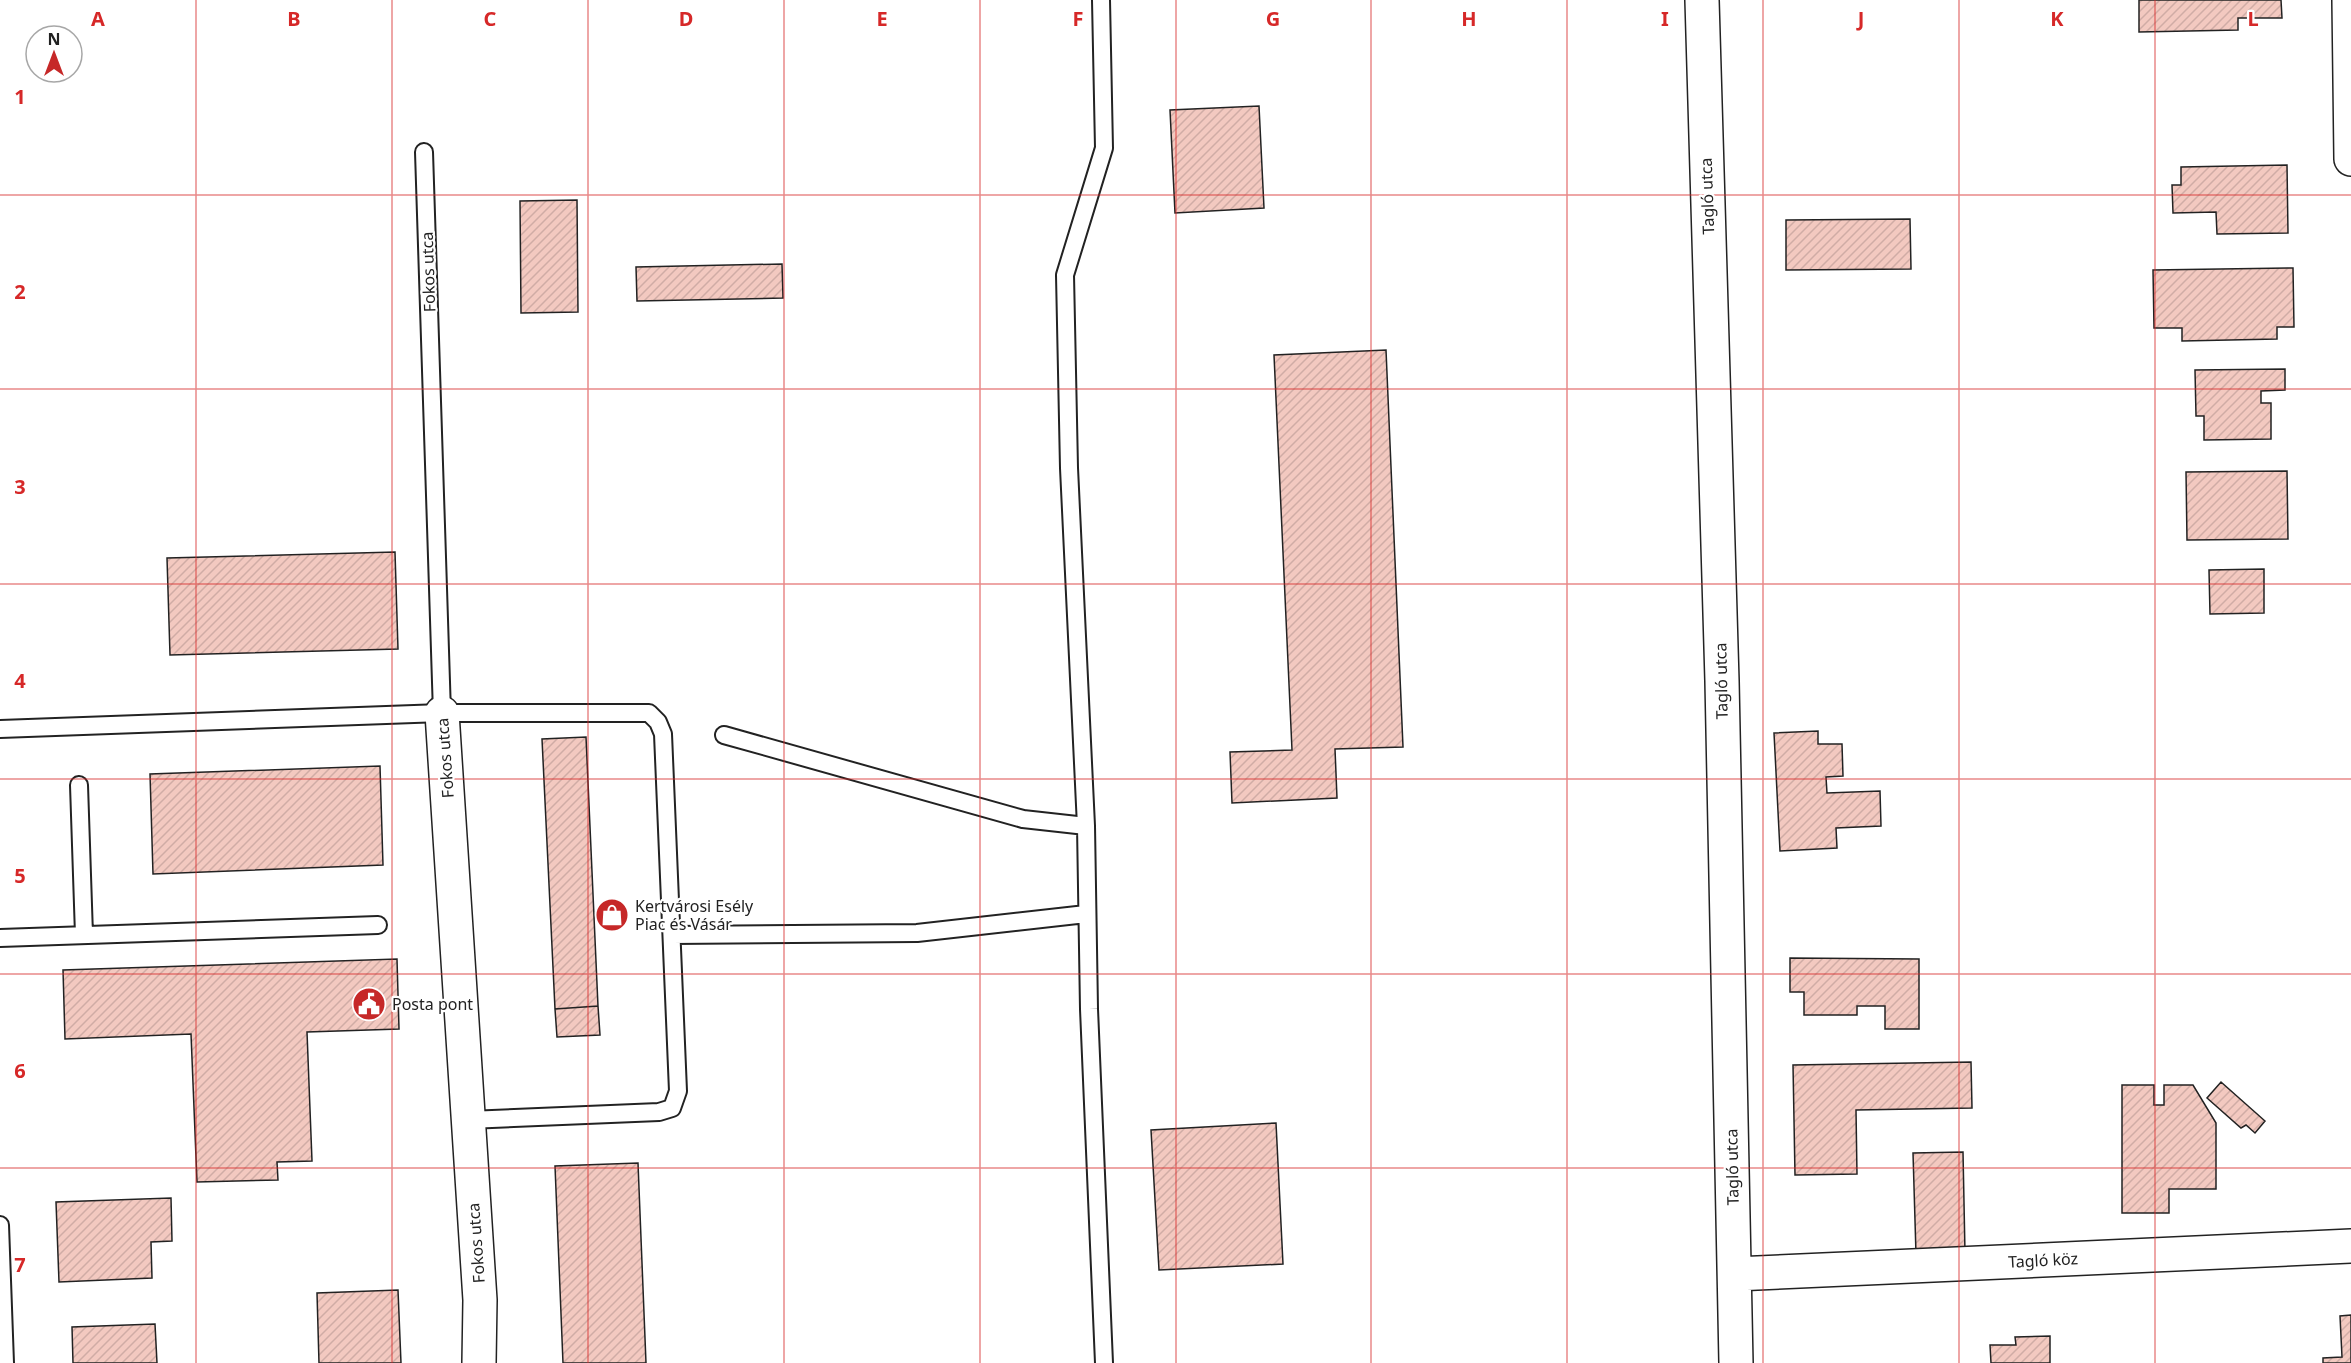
<svg xmlns="http://www.w3.org/2000/svg" width="2351" height="1363" viewBox="0 0 2351 1363" font-family="'Noto Sans',sans-serif">
<style>
.building{fill:url(#building-hatch);stroke:#222;stroke-width:1.5}
.lines{fill:none;stroke-linecap:round;stroke-linejoin:round}
.service-casing{stroke:#222;stroke-width:20}
.minor-casing{stroke:#222;stroke-width:36}
.service{stroke:#fff;stroke-width:16}
.minor{stroke:#fff;stroke-width:33}
.grid{fill:none;stroke:#d62828;stroke-width:1.5;stroke-opacity:0.55}
.labels{text-anchor:middle;stroke-width:4.5;stroke-linejoin:round;paint-order:stroke}
.street-label{font-size:16px;fill:#222;stroke:#fff}
.poi-label{font-size:16px;fill:#222;stroke:#fff;text-anchor:start}
.grid-label{font-size:20px;text-anchor:middle;font-weight:bold;fill:#d62828;stroke:#fff;stroke-width:4.5;stroke-linejoin:round;paint-order:stroke}
</style>
<defs>
<pattern id="building-hatch" width="6" height="6" patternUnits="userSpaceOnUse" patternTransform="scale(1.5)"><rect width="6" height="6" fill="#f3c9c0"/><path d="M-1 1l2-2M0 6l6-6M5 7l2-2" fill="none" stroke="#d0aca5"/></pattern>
</defs>
<rect width="100%" height="100%" fill="#fff"/>
<path class="building" d="M2139 0H2281L2282 18H2238V30L2139 32Z
M1259 106 1264 208 1175 213 1170 110Z
M2287 165 2288 233 2217 234 2216 212 2173 213 2172 185H2181V167Z
M577 200 578 312 521 313 520 201Z
M1910 219 1911 269 1786 270V220Z
M782 264 783 298 637 301 636 267Z
M2293 268 2294 327H2277V339L2182 341V328H2154L2153 270Z
M1386 350 1403 747 1335 749 1337 798 1232 803 1230 752 1292 750 1274 355Z
M2285 369V390L2261 391V403H2271V439L2204 440V416H2196L2195 370Z
M2287 471 2288 539 2187 540 2186 472Z
M395 552 398 649 170 655 167 558Z
M2264 569V613L2210 614 2209 570Z
M1818 731V744H1842L1843 776 1826 777 1827 793 1880 791 1881 826 1836 828 1837 848 1780 851 1774 733Z
M586 737 598 1006 555 1009 542 739Z
M380 766 383 865 153 874 150 774Z
M1790 958 1919 959V1029H1885V1006H1857V1015H1804V992H1790Z
M397 959 399 1029 307 1032 312 1161 277 1162 278 1180 197 1182 191 1034 65 1039 63 970Z
M598 1006 600 1035 557 1037 555 1009Z
M1971 1062 1972 1108 1856 1110 1857 1174 1795 1175 1793 1065Z
M2221 1082 2265 1121 2255 1133 2246 1125 2241 1128 2207 1098Z
M2122 1085H2154V1105H2164V1085H2193L2216 1123V1189H2169V1213H2122Z
M1276 1123 1283 1264 1159 1270 1151 1130Z
M1963 1152 1965 1253 1916 1254 1913 1153Z
M638 1163 646 1363H563L555 1166Z
M171 1198 172 1241 151 1242 152 1278 59 1282 56 1202Z
M398 1290 401 1363H319L317 1293Z
M2351 1315V1363H2323V1358L2342 1357 2340 1316Z
M155 1324 157 1363H73L72 1327Z
M2050 1336V1363H1991L1990 1345H2016L2015 1337Z"/>
<g class="lines">
<g class="service-casing">
<path id="service" d="M1101 0 1104 148 1065 275 1069 468 1086 826 1089 1009 1104 1363
M424 152 442 713
M0 729 442 713H649L658 722 663 734 678 1091 672 1108 659 1112 468 1120
M724 735 1023 819 1086 826
M79 785 84 935
M672 935 917 933 1086 914
M0 938 378 925
M0 1225 5 1363"/>
</g>
<g class="minor-casing">
<path id="minor" d="M1702 0 1722 681 1736 1363
M2349 0 2351 159
M442 713 480 1300 479 1363
M1735 1274 2351 1246"/>
</g>
<use href="#service" class="service"/>
<use href="#minor" class="minor"/>
</g>
<path class="grid" d="M196 0V1363M392 0V1363M588 0V1363M784 0V1363M980 0V1363M1176 0V1363M1371 0V1363M1567 0V1363M1763 0V1363M1959 0V1363M2155 0V1363M0 195H2351M0 389H2351M0 584H2351M0 779H2351M0 974H2351M0 1168H2351"/>
<defs>
<g id="shop-disc" transform="scale(1.725)"><circle r="9.5" fill="#c62828" stroke="#fff"/><path d="M-5-2.5h2.3a2.7 3.5 0 0 1 5.4 0H5L5.5 6h-11ZM-1.5-2.5h3a1.5 2.3 0 0 0-3 0Z" fill="#fff"/></g>
<g id="civic-disc" transform="scale(1.725)"><circle r="9.5" fill="#c62828" stroke="#fff"/><path d="M-.6-6.5H3V-4.5H.6V-3L4-1V1h2V6H-6V1h2V-1L-.6-3ZM-1.2 2.5V6h2.4V2.5Z" fill="#fff"/></g>
</defs>
<g fill-rule="evenodd">
<use href="#shop-disc" x="612" y="915"/>
<use href="#civic-disc" x="369" y="1004"/>
</g>
<g class="labels">
<g class="street-label">
<text transform="translate(1707 196) rotate(-92)" y="6">Tagló utca</text>
<text transform="translate(428 272) rotate(-92)" y="6">Fokos utca</text>
<text transform="translate(1721 681) rotate(-91)" y="6">Tagló utca</text>
<text transform="translate(445 758) rotate(-94)" y="6">Fokos utca</text>
<text transform="translate(1732 1167) rotate(-91)" y="6">Tagló utca</text>
<text transform="translate(476 1243) rotate(-94)" y="6">Fokos utca</text>
<text transform="translate(2043 1260) rotate(-3)" y="6">Tagló köz</text>
</g>
<g class="poi-label">
<text x="635" y="912">Kertvárosi Esély<tspan x="635" dy="18">Piac és Vásár</tspan></text>
<text x="392" y="1010">Posta pont</text>
</g>
</g>
<g class="grid-label">
<text x="98" y="26">A</text>
<text x="294" y="26">B</text>
<text x="490" y="26">C</text>
<text x="686" y="26">D</text>
<text x="882" y="26">E</text>
<text x="1078" y="26">F</text>
<text x="1273" y="26">G</text>
<text x="1469" y="26">H</text>
<text x="1665" y="26">I</text>
<text x="1861" y="26">J</text>
<text x="2057" y="26">K</text>
<text x="2253" y="26">L</text>
<text x="20" y="104">1</text>
<text x="20" y="299">2</text>
<text x="20" y="494">3</text>
<text x="20" y="688">4</text>
<text x="20" y="883">5</text>
<text x="20" y="1078">6</text>
<text x="20" y="1272">7</text>
</g>
<g transform="translate(54 54)"><circle r="28" fill="#ffffff" stroke="#a7a7a7" stroke-width="1.5"/>
<path d="M0-4.5L10 22L0 15L-10 22Z" fill="#c62828"/>
<text y="-9" font-size="16" font-weight="bold" text-anchor="middle" fill="#222222">N</text>
</g>
</svg>
